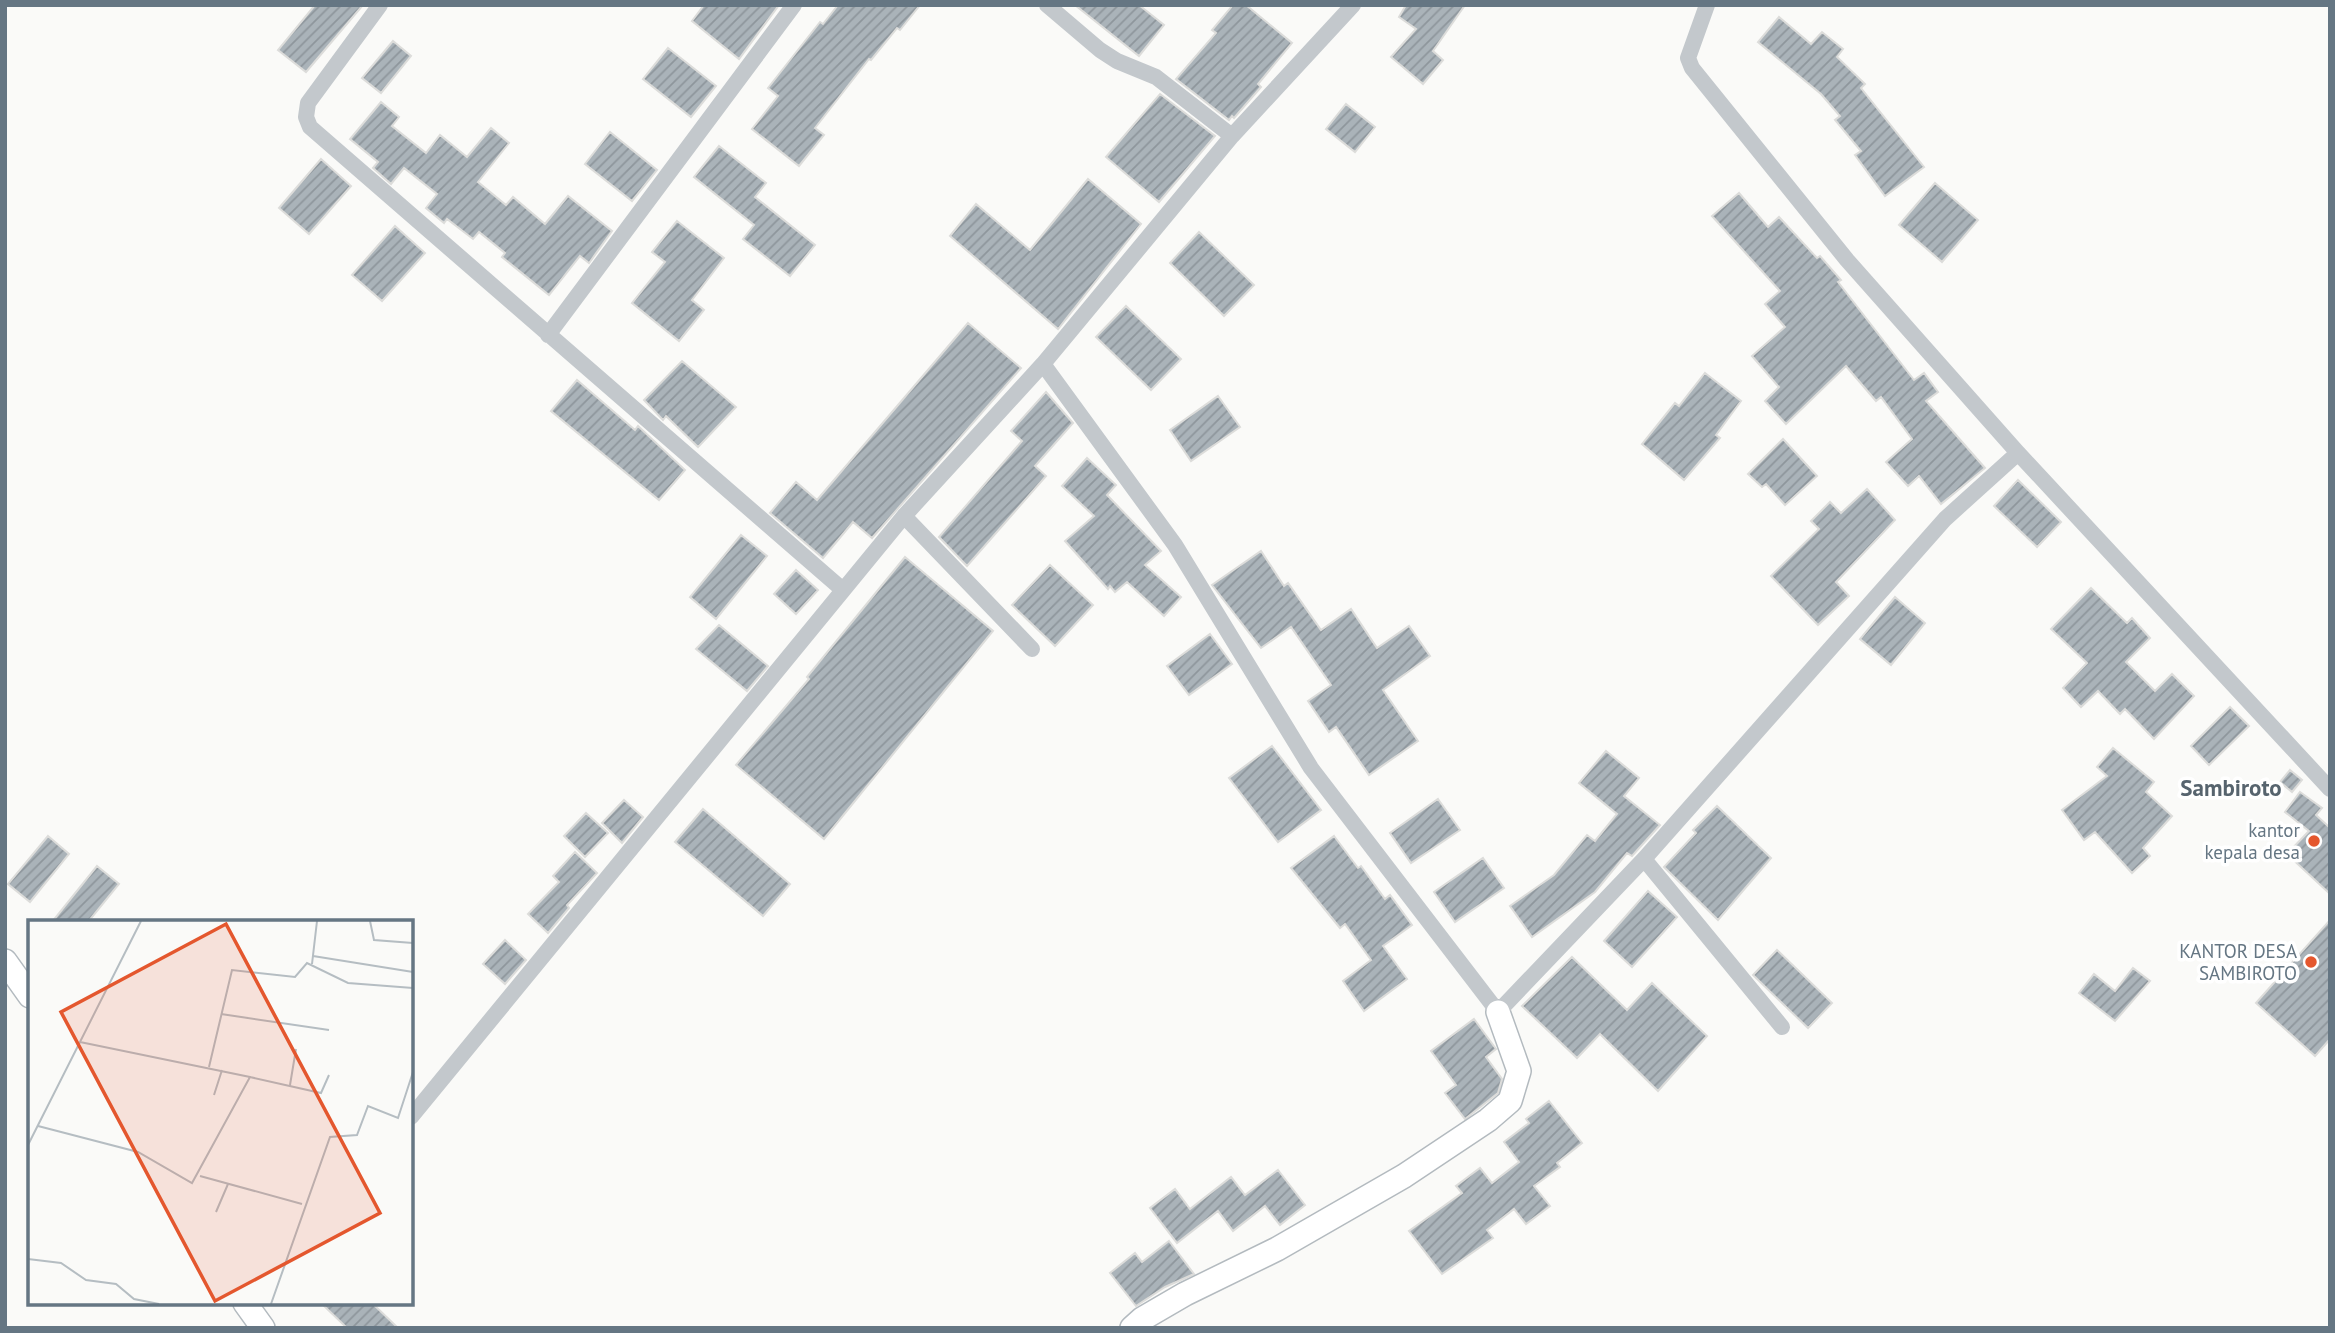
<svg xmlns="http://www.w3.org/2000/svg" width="2335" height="1333" viewBox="0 0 2335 1333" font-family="'PT Sans',sans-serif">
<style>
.building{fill:url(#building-hatch);stroke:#dcdcda;stroke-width:2}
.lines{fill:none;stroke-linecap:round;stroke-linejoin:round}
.secondary-casing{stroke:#b3babf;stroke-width:26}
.street{stroke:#c3c8cc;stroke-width:16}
.secondary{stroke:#fff;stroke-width:23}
.poi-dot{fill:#e4572e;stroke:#fff;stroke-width:2.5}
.labels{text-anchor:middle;stroke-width:7;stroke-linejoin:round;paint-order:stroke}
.poi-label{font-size:19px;fill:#657683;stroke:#fff;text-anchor:end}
.quarter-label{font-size:23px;font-weight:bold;fill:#57646e;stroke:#fff}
.inset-road{fill:none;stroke:#b5bdc2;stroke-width:2}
.view{fill:#e4572e;fill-opacity:0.15;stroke:#e4572e;stroke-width:3.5}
.inset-edge{fill:none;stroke:#657683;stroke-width:3.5}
</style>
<defs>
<pattern id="building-hatch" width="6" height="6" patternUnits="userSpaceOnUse" patternTransform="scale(1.75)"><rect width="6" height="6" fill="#aab3b9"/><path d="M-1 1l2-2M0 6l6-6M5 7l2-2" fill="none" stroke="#8e969c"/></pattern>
</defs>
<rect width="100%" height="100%" fill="#fafaf8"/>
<path class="building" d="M315 5H363L306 72 278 50Z
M704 5H779L739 59 692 21Z
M838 5H920L900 30 897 28 871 60 869 59 815 128 824 135 799 166 752 129 778 96 768 88 820 22 823 24Z
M1075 5H1139L1164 25 1139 56Z
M1233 5H1246L1292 43 1258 84 1261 87 1234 118 1232 116 1229 120 1176 79 1216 33 1212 30Z
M1406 5H1465L1433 51 1443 60 1423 84 1391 57 1416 29 1399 17Z
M1779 17 1811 44 1822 32 1843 49 1837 57 1865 84 1861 88 1924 167 1885 196 1855 155 1861 151 1835 120 1840 116 1821 94 1758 42Z
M393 41 411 56 381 93 362 78Z
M668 48 716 86 691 117 643 79Z
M1160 94 1215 136 1159 202 1106 157Z
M381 102 399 117 392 126 426 153 440 135 467 157 491 128 509 143 478 182 506 205 513 197 545 224 568 196 612 231 589 263 580 256 549 295 502 257 505 253 479 232 473 239 447 219 444 223 426 208 437 194 404 168 391 184 373 168 378 162 350 139Z
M1346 104 1375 127 1355 152 1326 129Z
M610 132 657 170 632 201 585 164Z
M719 146 766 183 755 197 815 245 790 276 743 239 754 225 694 177Z
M321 159 351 186 309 234 279 208Z
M1088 179 1141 224 1058 329 950 236 976 204 1030 250Z
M1935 183 1978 220 1942 262 1899 225Z
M1739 193 1768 227 1779 217 1817 258 1820 256 1841 280 1838 282 1914 380 1924 373 1938 392 1926 401 1985 468 1941 504 1919 476 1908 486 1886 462 1912 439 1881 397 1876 401 1846 366 1786 424 1765 401 1779 387 1752 356 1785 327 1765 304 1780 291 1712 216Z
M677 221 724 258 692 300 704 310 679 341 632 303 665 262 652 252Z
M395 226 425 253 382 301 352 275Z
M1199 232 1254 285 1224 316 1170 263Z
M1126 306 1181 359 1151 390 1096 337Z
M968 323 1021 368 872 538 853 522 823 558 770 513 796 482 817 500Z
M682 361 736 407 698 447 666 416 663 420 644 400Z
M1705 373 1741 401 1716 435 1720 438 1684 480 1642 444 1675 403 1679 406Z
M577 380 635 430 638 426 685 470 659 500 551 411Z
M1046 392 1073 423 1035 466 1046 476 967 566 939 537 1022 441 1011 431Z
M1218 396 1240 427 1191 461 1170 430Z
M1783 439 1817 476 1785 505 1766 484 1762 487 1748 474Z
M1087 458 1116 485 1107 495 1161 551 1145 565 1181 597 1164 616 1127 582 1115 592 1110 586 1108 589 1065 541 1094 516 1062 486Z
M2018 480 2061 522 2037 547 1994 506Z
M1867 489 1895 520 1836 582 1849 596 1818 625 1771 576 1819 529 1811 521 1830 502 1841 513Z
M741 535 767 556 716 619 690 597Z
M1261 551 1284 586 1288 583 1321 630 1351 609 1377 648 1409 626 1430 656 1383 690 1418 741 1369 775 1336 727 1329 732 1308 701 1331 685 1291 627 1261 648 1212 585Z
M905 557 993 631 824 839 736 765 809 679 807 677Z
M1050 565 1093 605 1055 646 1012 605Z
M796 570 818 590 796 614 774 594Z
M2091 588 2127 623 2132 618 2150 638 2126 662 2155 691 2172 674 2194 696 2154 739 2125 709 2120 714 2098 691 2081 707 2063 688 2087 663 2051 629Z
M1895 597 1925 623 1891 665 1860 639Z
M719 625 768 666 747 691 696 649Z
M1210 634 1232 664 1189 695 1167 666Z
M2230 707 2249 726 2209 765 2191 746Z
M1272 746 1321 810 1278 842 1229 778Z
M2113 748 2154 782 2146 792 2172 816 2143 848 2150 856 2132 873 2095 832 2084 840 2062 810 2107 776 2097 767Z
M1606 751 1639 778 1624 796 1660 825 1632 856 1627 853 1595 892 1532 937 1510 906 1554 875 1587 835 1595 841 1617 814 1579 783Z
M2290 770 2302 780 2292 792 2280 782Z
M2300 792 2322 808 2316 815 2330 828V894L2287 854 2309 831 2285 812Z
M1438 799 1460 830 1411 863 1390 833Z
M624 800 643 817 622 843 602 823Z
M1717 806 1771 858 1718 920 1664 867 1696 833 1693 830Z
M703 809 790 884 763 916 675 842Z
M586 813 608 833 585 857 564 836Z
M48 836 69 854 30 902 8 884Z
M1334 836 1358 868 1361 866 1385 899 1390 895 1412 925 1383 946 1407 979 1364 1011 1343 981 1371 960 1345 924 1340 928 1291 868Z
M575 852 597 873 567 905 569 908 548 933 528 914 559 882 553 876Z
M1483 858 1504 888 1455 922 1434 892Z
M97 866 119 884 88 922H52Z
M1648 891 1677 917 1632 967 1604 941Z
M2330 920V1039L2315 1056 2256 1003Z
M505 940 526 960 505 984 483 964Z
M1777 950 1832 1003 1808 1028 1753 975Z
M1572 957 1627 1010 1652 983 1707 1036 1658 1091 1600 1034 1577 1058 1522 1006Z
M2133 968 2150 981 2115 1021 2079 993 2094 974 2115 991Z
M1474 1019 1496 1049 1486 1057 1502 1079 1498 1093 1465 1119 1445 1093 1456 1085 1431 1051Z
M1549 1101 1582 1143 1557 1163 1560 1167 1534 1186 1550 1206 1526 1224 1514 1209 1487 1230 1493 1238 1442 1274 1409 1231 1462 1193 1456 1186 1480 1168 1492 1183 1519 1162 1504 1142 1529 1123 1526 1119Z
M1278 1170 1305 1205 1280 1225 1265 1206 1233 1231 1218 1211 1177 1243 1150 1208 1175 1189 1190 1209 1231 1177 1245 1195Z
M1169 1241 1194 1274 1165 1287 1136 1306 1110 1273 1135 1253 1142 1262Z
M321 1303H372L398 1328H347Z"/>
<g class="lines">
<g class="secondary-casing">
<path id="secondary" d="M5 961 30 996
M245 1303 263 1328
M1132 1328 1142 1319 1185 1294 1277 1249 1404 1176 1488 1120 1510 1101 1519 1071 1498 1012"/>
</g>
<path class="street" d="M380 5 308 103 306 117 310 127 843 590
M1047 5 1100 50 1117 61 1156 77 1232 136
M1707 5 1688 58 1692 68 1847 260 2018 453 2330 789
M548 335 794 5
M1043 364 1232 136 1353 5
M904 516 1032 649
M1644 859 1782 1027
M411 1117 904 516 1043 364 1175 545 1311 768 1498 1012 1644 859 1945 519 2018 453"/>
<use href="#secondary" class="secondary"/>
</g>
<g class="poi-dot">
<circle cx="2314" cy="841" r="7"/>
<circle cx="2311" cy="962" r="7"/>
</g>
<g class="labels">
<g class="poi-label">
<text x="2300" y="837">kantor<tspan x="2300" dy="22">kepala desa</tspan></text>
<text x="2297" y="958">KANTOR DESA<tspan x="2297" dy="22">SAMBIROTO</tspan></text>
</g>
<g class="quarter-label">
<text x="2231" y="796">Sambiroto</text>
</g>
</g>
<g transform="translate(28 920)">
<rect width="385" height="385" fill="#fafaf8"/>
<path class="inset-road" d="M342 1 346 20 385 23M285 36 385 52M284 44 289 1M193 94 301 110M181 147 204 50 267 57 279 43 320 63 385 68M222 157 293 173 301 155M262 165 268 129M186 175 194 150M10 206 110 232 164 263 222 157 52 122M0 225 113 1M172 256 274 284M188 292 200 264M0 339 33 343 58 360 88 364 106 379 131 384M243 384 302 217 329 215 340 186 370 198 385 152"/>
<path class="view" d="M198 4 352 293 187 381 33 92Z"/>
<rect width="385" height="385" class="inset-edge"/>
</g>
<rect width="2335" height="1333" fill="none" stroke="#657683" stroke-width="14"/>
</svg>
